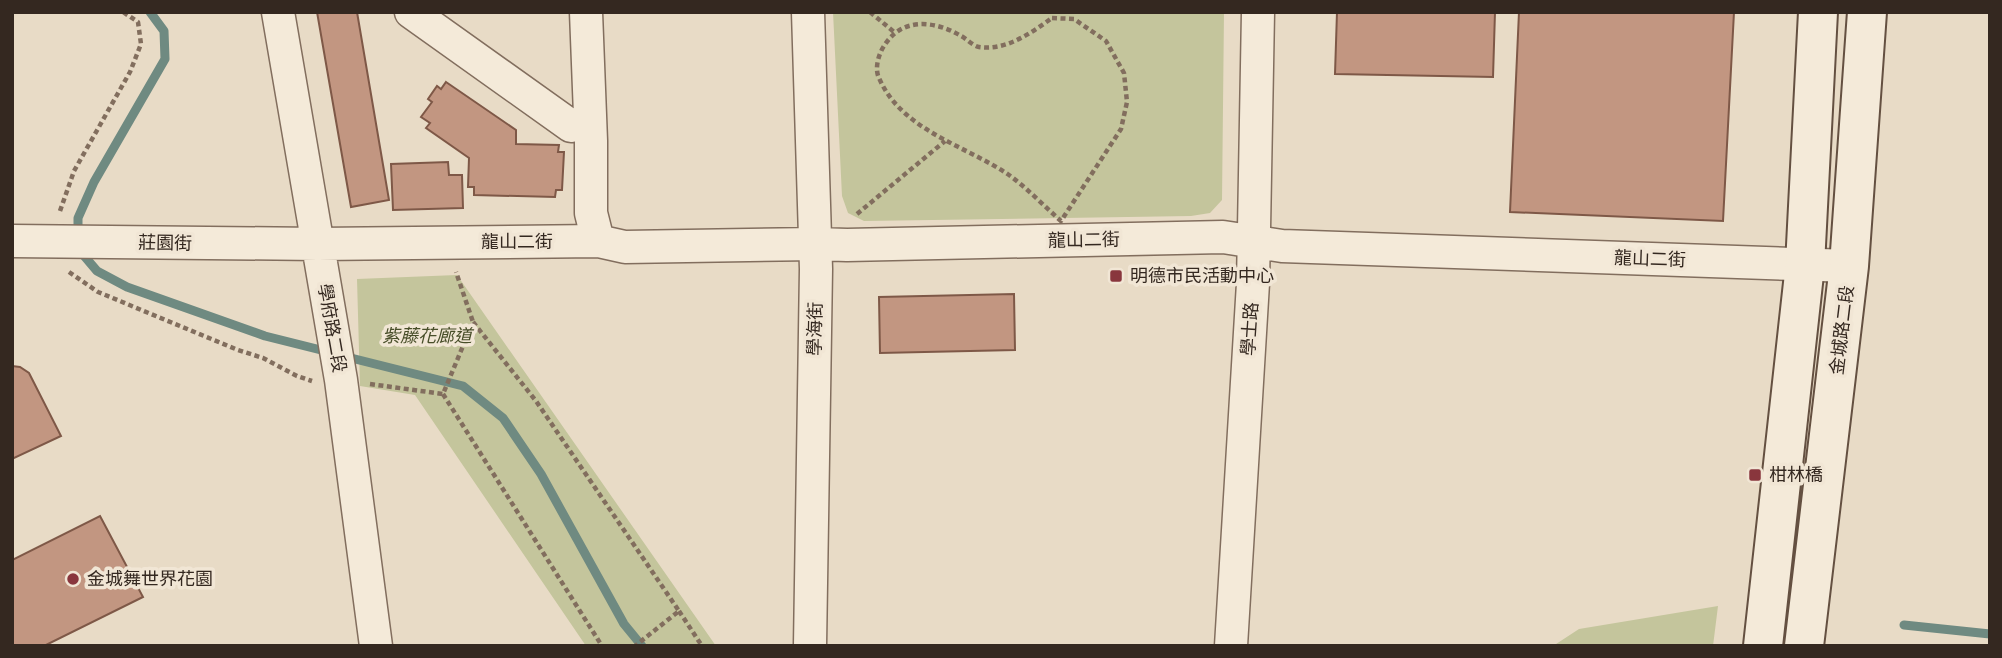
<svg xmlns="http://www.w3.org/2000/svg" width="2002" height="658" viewBox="0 0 2002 658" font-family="Lora,'Noto Sans TC',serif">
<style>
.green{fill:#c4c59c}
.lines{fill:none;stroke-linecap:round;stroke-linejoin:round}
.stream{stroke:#6f8a81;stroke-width:9}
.building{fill:#c29681;stroke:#7e5847;stroke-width:2}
.minor-casing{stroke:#826e5e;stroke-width:35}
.secondary-casing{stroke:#645041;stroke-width:42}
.path{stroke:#826e5e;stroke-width:4.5;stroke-dasharray:5 3.5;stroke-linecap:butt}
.minor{stroke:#f4ead9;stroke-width:32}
.secondary{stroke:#f4ead9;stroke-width:38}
.poi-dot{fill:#89363d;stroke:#f1e6d5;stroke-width:2.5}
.labels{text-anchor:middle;stroke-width:7;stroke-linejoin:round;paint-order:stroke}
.street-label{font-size:18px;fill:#342820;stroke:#f1e6d5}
.poi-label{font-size:18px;fill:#342820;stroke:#f1e6d5;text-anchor:start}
.park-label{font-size:18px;font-style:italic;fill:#484e29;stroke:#f1e6d5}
</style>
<rect width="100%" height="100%" fill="#e8dbc6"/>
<path class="green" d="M833 12H1224L1222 200 1210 213 1191 216 864 221 848 213 842 196Z
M457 275 716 646H586L415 395 360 386 357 279Z
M1718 606 1713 646H1553L1579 629Z"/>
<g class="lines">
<path class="stream" d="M78 238V218L94 182 165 59 164 31 150 12
M80 251 97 271 127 287 265 336 329 352
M343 356 463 386 503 418 541 474 624 624 642 646
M1904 625 1990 634"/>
</g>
<path class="building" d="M317 12H357L389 200 351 207Z
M1337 12H1495L1493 77 1335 74Z
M1519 12H1734L1723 221 1510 212Z
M446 82 516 130V144L559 145 558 152H564L562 190H556L555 197 474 195V187H468L469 158 426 128 430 123 421 117 432 102 428 99 437 86 441 89Z
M448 162 449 175H462L463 208 393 210 391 164Z
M1014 294 1015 350 880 353 879 297Z
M12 366 20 367 29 373 61 436 12 459Z
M100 516 143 597 44 646H12V560Z"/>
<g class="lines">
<g class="minor-casing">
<path id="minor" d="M278 12 341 380 376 646
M411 12 571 126
M586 12 591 141V213L598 241
M808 12 816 269 810 646
M12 241 318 244 598 241 625 247 816 244 847 245 1223 237 1282 246 1849 266
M1231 646 1253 283 1258 12"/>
</g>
<g class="secondary-casing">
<path id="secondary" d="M1763 646 1805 265 1818 12
M1804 646 1849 266 1867 12"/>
</g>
<path class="path" d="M870 12 894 32
M1052 18 1074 19 1106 41 1124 73 1127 102 1121 129 1061 221C1044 206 1027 188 1009 175 965 145 902 131 879 78 874 68 879 52 886 43 904 17 936 21 961 36 967 39 973 46 979 47 1006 51 1031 33 1052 18Z
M60 211 74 171 130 72 141 44 138 22 123 12
M857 214 945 141
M69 272 98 292 238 350 263 358 297 376 312 381
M473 322 536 401 679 611 635 646
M370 384 443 394 473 322 456 272
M443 394 602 646
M679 611 702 646"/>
<use href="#minor" class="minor"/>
<use href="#secondary" class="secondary"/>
</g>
<g class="poi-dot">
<rect x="1109" y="269" width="14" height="14" rx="3.5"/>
<rect x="1748" y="468" width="14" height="14" rx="3.5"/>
<circle cx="73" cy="579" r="7"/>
</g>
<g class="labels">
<g class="street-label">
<text transform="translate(1084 240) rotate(-1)" y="6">龍山二街</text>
<text x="517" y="248">龍山二街</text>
<text transform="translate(165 243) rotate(1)" y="6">莊園街</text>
<text transform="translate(1650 259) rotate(2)" y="6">龍山二街</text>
<text transform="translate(332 328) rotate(80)" y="6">學府路二段</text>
<text transform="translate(815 329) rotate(-89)" y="6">學海街</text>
<text transform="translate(1250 329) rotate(-86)" y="6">學士路</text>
<text transform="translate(1842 330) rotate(-83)" y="6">金城路二段</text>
</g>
<g class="poi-label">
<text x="1130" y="282">明德市民活動中心</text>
<text x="1769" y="481">柑林橋</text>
<text x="87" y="585">金城舞世界花園</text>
</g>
<g class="park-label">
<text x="427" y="342">紫藤花廊道</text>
</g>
</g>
<rect width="2002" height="658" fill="none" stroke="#342820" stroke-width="28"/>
</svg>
